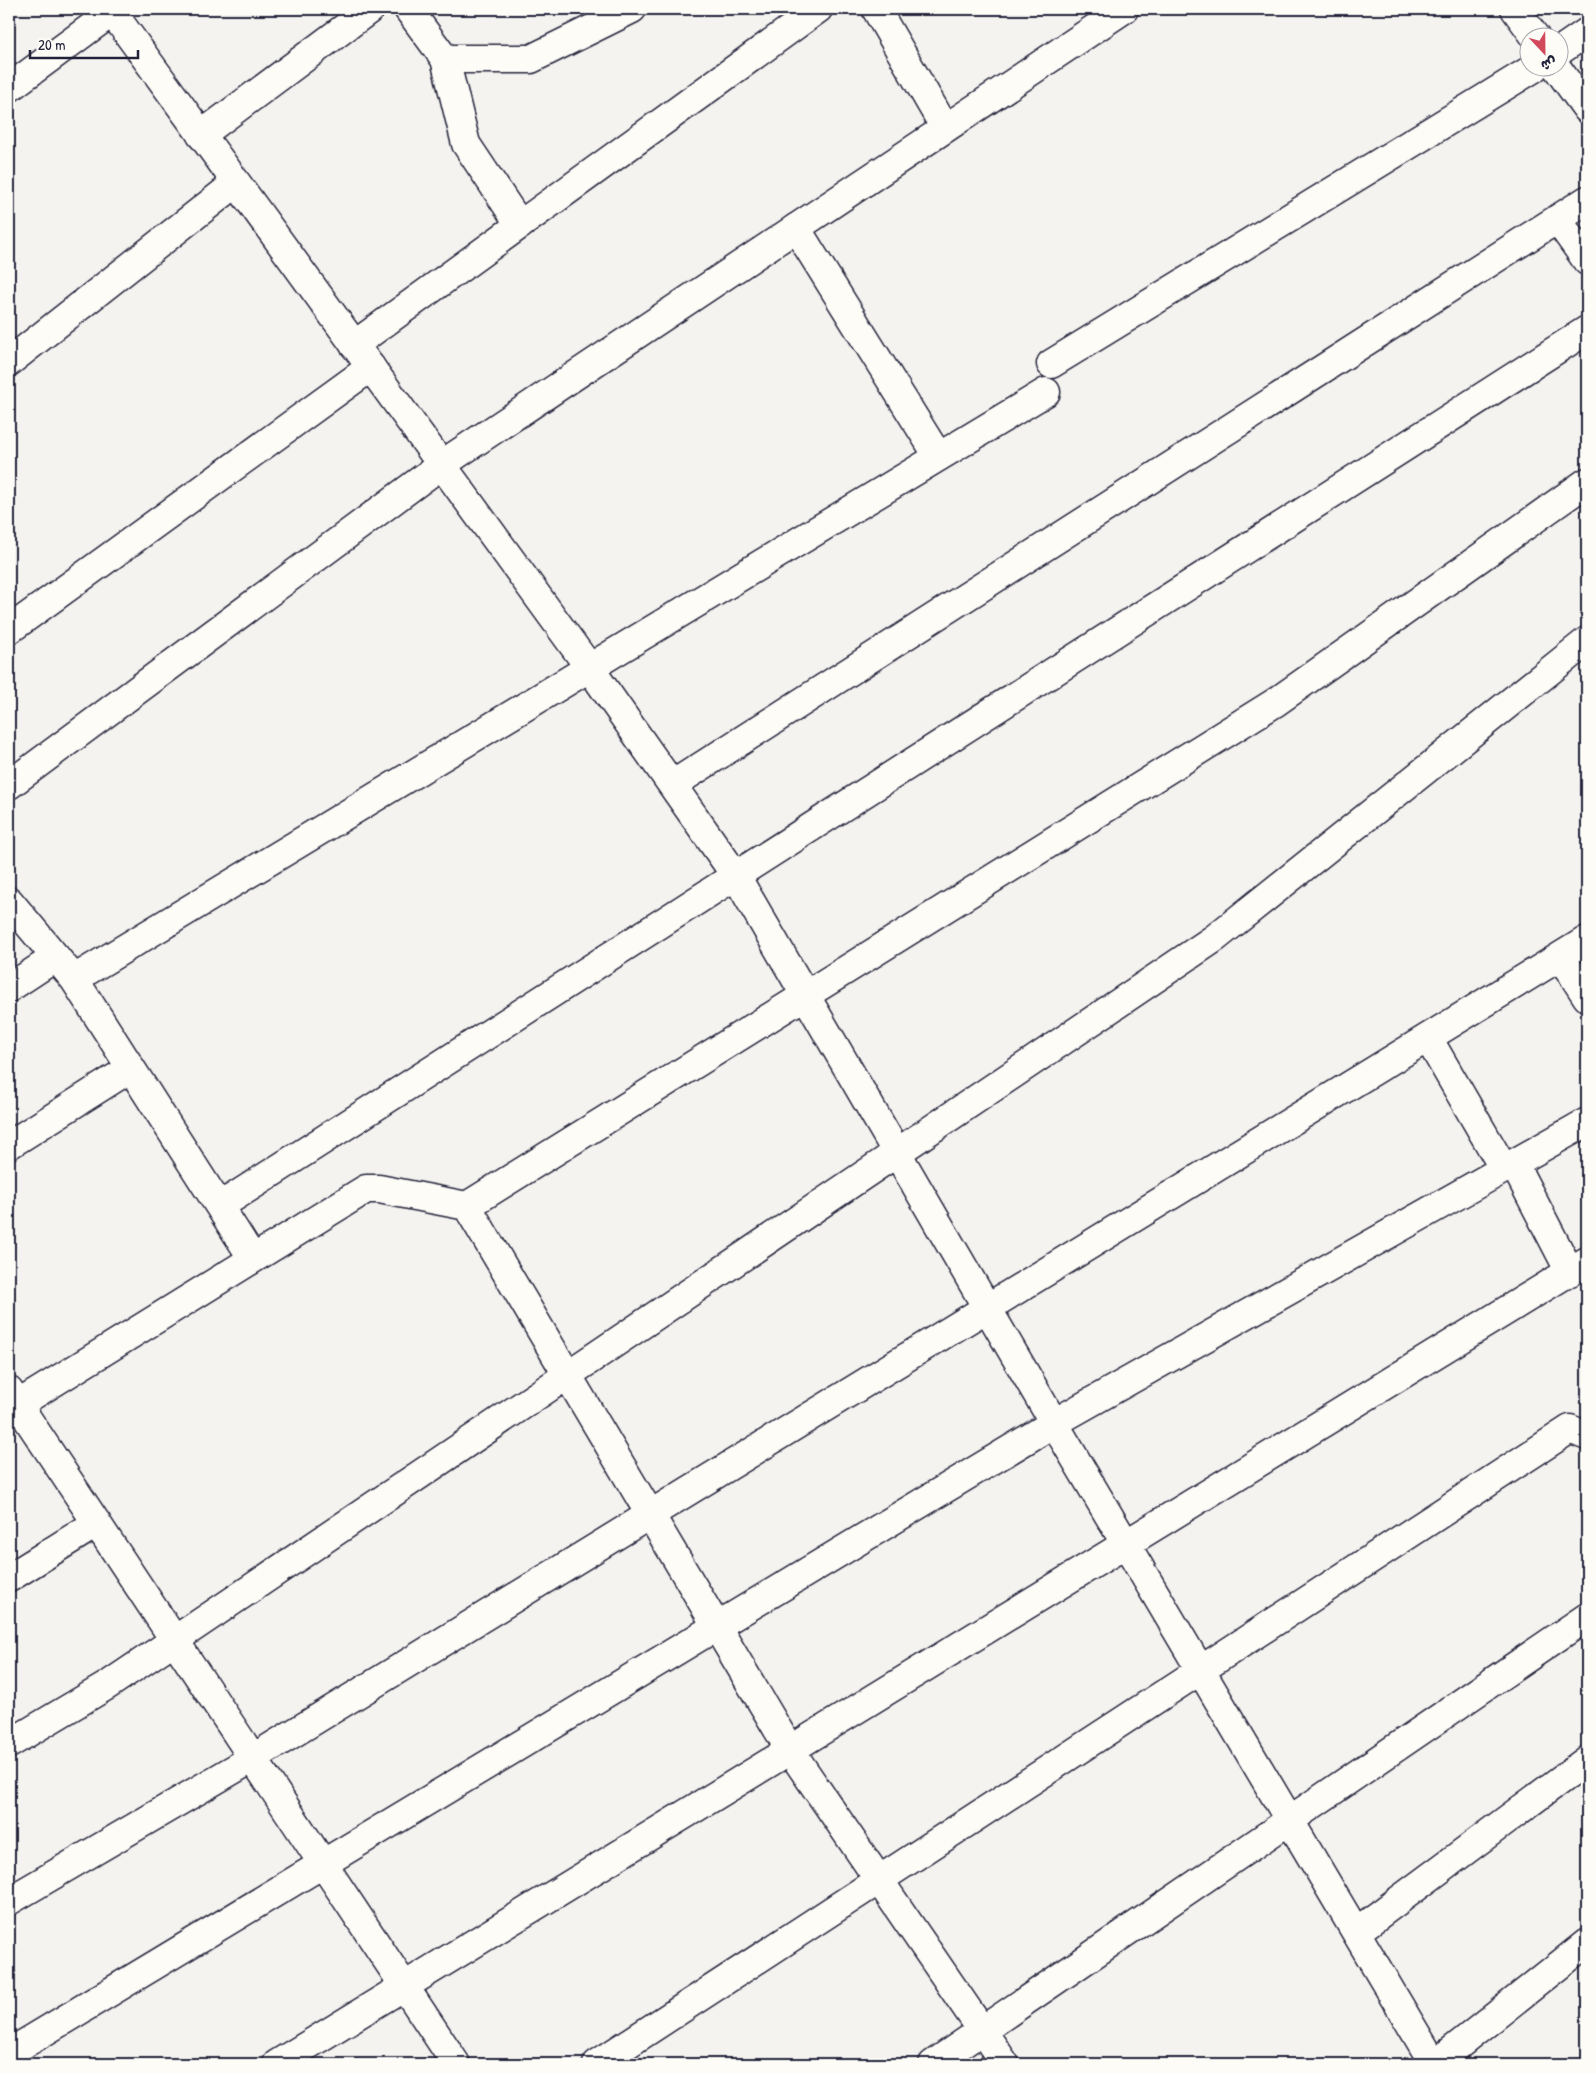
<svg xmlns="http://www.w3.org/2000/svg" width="1596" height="2073" viewBox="0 0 1596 2073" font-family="'Patrick Hand','Playpen Sans Arabic',sans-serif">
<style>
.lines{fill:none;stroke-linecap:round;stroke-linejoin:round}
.minor-casing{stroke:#22223b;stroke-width:31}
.tertiary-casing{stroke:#22223b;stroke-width:31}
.minor{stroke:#fdfcf7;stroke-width:28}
.tertiary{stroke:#fdfcf7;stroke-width:28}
</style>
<rect width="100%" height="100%" fill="#f4f3ef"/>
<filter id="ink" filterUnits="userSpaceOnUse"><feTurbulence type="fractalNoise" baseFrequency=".02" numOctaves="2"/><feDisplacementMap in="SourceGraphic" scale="10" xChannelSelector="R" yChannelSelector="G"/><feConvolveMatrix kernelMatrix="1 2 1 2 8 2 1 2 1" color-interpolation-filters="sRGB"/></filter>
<g filter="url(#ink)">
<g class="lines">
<g class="minor-casing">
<path id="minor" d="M408 9 445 59H531L632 9
M876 9 945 128
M1515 9 1536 38
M1558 52 1587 32
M445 59 466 144 520 225
M1557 68 1587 109
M9 88 112 12
M201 135 370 9
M1557 219 1587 261
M796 228 938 456
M354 345 818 9
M9 362 236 183
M1051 364 1534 68
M9 630 371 367
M589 667 736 876 1054 1423 1434 2064
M9 785 441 465
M672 785 1587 200
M9 901 74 979 253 1259
M1561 957 1587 997
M74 979 1046 392
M9 988 56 957
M1428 1038 1504 1169
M9 1145 131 1068
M1514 1164 1570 1272
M220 1206 1587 330
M467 1206 790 1750 1005 2064
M9 1391 456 2064
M9 1410 366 1189H379L467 1206 1276 702 1587 482
M9 1578 97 1523
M9 1744 108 1685 1215 938 1587 641
M790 1750 1587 1261
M9 1901 253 1758 1587 940
M1356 1932 1587 1760
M9 2053 1054 1423 1587 1122
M597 2064 1570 1429 1587 1436
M933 2064 1587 1617
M1435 2064 1587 1943"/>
</g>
<g class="tertiary-casing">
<path id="tertiary" d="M110 9 589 667
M441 465 1124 9
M277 2064 790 1750"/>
</g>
<use href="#minor" class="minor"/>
<use href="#tertiary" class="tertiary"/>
</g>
</g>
<rect width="1596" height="2073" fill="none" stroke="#fdfcf7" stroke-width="30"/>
<rect x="15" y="15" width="1566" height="2043" fill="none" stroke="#22223b" stroke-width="2" filter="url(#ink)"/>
<g transform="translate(1544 52) rotate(158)"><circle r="24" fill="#fdfcf7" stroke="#a5a5ac"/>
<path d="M0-4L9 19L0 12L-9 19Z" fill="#d1495b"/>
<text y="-8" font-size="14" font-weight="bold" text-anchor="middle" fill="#22223b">ش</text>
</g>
<path d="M30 50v8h108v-8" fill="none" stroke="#22223b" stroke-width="2.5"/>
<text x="38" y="50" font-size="15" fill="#22223b" stroke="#fdfcf7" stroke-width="4" paint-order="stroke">20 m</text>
</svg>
